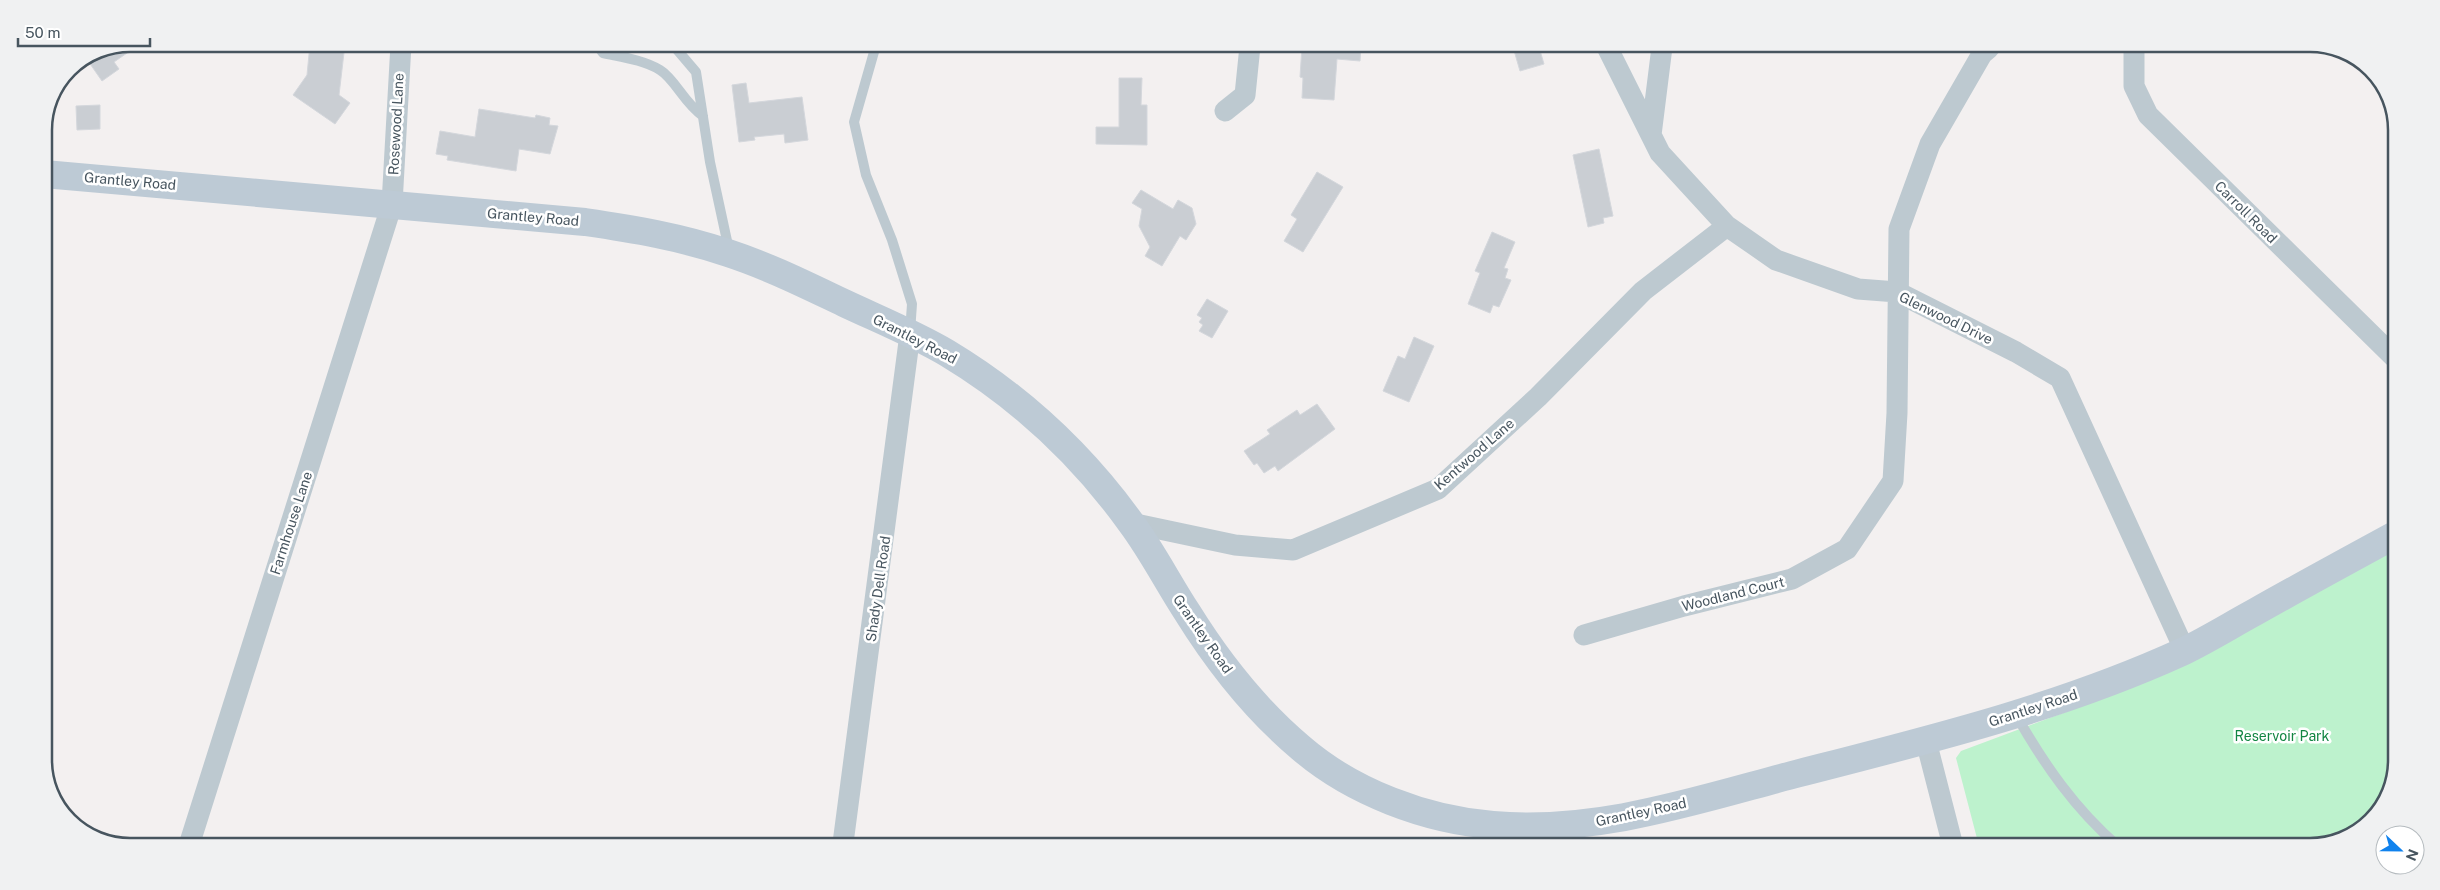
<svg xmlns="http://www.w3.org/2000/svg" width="2440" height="890" viewBox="0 0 2440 890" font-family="'Public Sans',sans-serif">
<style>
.green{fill:#bdf2cd}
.building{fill:#caced3;stroke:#d4d7dc}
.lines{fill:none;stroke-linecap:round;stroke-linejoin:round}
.lane{stroke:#bdc9d0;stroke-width:10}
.street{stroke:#bdc9d0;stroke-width:21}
.secondary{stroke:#bdcad5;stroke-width:28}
.labels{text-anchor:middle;stroke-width:5;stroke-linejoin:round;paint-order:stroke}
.street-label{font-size:14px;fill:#47555f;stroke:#fff}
.park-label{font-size:14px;fill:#128542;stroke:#fff}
.rim{fill:none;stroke:#47555f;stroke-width:2.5}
</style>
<rect width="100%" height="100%" fill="#f3f0f0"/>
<path class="green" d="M2393 548 2392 787 2362 828 2309 846H1979L1956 758 1961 751 2082 706Z"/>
<path class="building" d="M131 44H140L114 62 119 69 102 81 86 58 98 50Z
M310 44H345L339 95 350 103 335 124 293 95 307 75Z
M1302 46H1361L1360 61 1337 59 1334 100 1302 98 1303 78 1300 77Z
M1513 47H1539L1544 64 1520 71Z
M1119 78H1142L1141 105H1147V145L1096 144V127H1119Z
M746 83 749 103 802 97 808 140 785 143 784 134 754 137 755 140 739 142 732 85Z
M100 105V129L77 130 76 106Z
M479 109 535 118 536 115 550 118 549 125 558 126 550 154 519 149 516 171 447 160 448 156 436 154 440 131 475 137Z
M1599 149 1613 216 1603 218 1604 223 1588 227 1573 155Z
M1317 172 1343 187 1303 252 1284 241 1297 219 1291 215Z
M1141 190 1173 209 1178 200 1192 208 1196 224 1186 240 1180 236 1162 266 1145 256 1150 247 1139 226 1142 209 1132 203Z
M1492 232 1515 242 1504 268 1508 269 1505 278 1511 280 1499 307 1493 305 1490 313 1468 304 1480 273 1475 271Z
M1207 299 1228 311 1212 338 1199 331 1203 325 1199 322 1202 318 1197 315Z
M1414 337 1434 346 1409 402 1383 391 1398 356 1405 359Z
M1317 404 1335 429 1278 471 1275 466 1264 473 1257 463 1254 465 1244 451 1270 434 1267 430 1297 410 1300 415Z"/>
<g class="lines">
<path class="lane" d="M597 45 603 53C621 57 644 60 660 70 675 79 684 103 703 116
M673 45 696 72 710 162 729 250
M876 45 854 122 866 175 892 240 912 304 910 332
M2016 715C2044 764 2075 809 2118 846"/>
<path class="street" d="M1607 47 1660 153 1727 226 1776 260 1858 289 1897 292 2016 352 2060 378 2185 651
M2134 48V86L2148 115 2395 358
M1225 111 1245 95 1250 46
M1651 135 1662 47
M1131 523 1235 545 1293 550 1438 489 1538 397 1643 291 1727 226
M1584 635 1684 606 1792 579 1847 549 1893 481 1897 413 1899 229 1930 144 1982 54 1989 48
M1926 741 1953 846
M190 842 392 204 401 44
M843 843 910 334"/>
<path class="secondary" d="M44 174 585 222C633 229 681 237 728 253 768 266 806 285 844 303 878 319 915 334 947 353 1020 397 1082 455 1131 523 1152 551 1168 583 1187 612 1218 662 1256 710 1301 748 1352 792 1426 820 1493 825 1596 834 1694 801 1792 775 1924 741 2057 709 2182 652 2207 640 2231 625 2255 612 2301 586 2347 561 2393 536"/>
</g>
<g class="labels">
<g class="street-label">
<text transform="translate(396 124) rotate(-87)" y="5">Rosewood Lane</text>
<text transform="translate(130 181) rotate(5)" y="5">Grantley Road</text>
<text transform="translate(2246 212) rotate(45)" y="5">Carroll Road</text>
<text transform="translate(533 217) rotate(5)" y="5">Grantley Road</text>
<text transform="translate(1946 318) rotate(26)" y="5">Glenwood Drive</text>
<text transform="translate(915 339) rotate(27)" y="5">Grantley Road</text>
<text transform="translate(1474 454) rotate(-41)" y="5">Kentwood Lane</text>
<text transform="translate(291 523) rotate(-72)" y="5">Farmhouse Lane</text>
<text transform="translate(878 589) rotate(-82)" y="5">Shady Dell Road</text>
<text transform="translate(1733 594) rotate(-14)" y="5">Woodland Court</text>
<text transform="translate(1203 634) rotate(55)" y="5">Grantley Road</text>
<text transform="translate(2033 708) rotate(-18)" y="5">Grantley Road</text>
<text transform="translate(1641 812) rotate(-12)" y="5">Grantley Road</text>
</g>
<g class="park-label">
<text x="2282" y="741">Reservoir Park</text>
</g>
</g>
<path d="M0 0H2440V890H0ZM130 52H2310A78 78 0 0 1 2388 130V760A78 78 0 0 1 2310 838H130A78 78 0 0 1 52 760V130A78 78 0 0 1 130 52Z" fill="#f0f1f2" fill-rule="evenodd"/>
<path class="rim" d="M130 52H2310A78 78 0 0 1 2388 130V760A78 78 0 0 1 2310 838H130A78 78 0 0 1 52 760V130A78 78 0 0 1 130 52Z"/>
<g transform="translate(2400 850) rotate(112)"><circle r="24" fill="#ffffff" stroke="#b5bbbf"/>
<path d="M0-4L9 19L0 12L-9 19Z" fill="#1082ed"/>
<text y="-8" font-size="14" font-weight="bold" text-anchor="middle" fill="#47555f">N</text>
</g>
<path d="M18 38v8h132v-8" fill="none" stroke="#47555f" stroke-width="2.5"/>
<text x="25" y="38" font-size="15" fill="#47555f" stroke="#ffffff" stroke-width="4" paint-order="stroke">50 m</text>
</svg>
